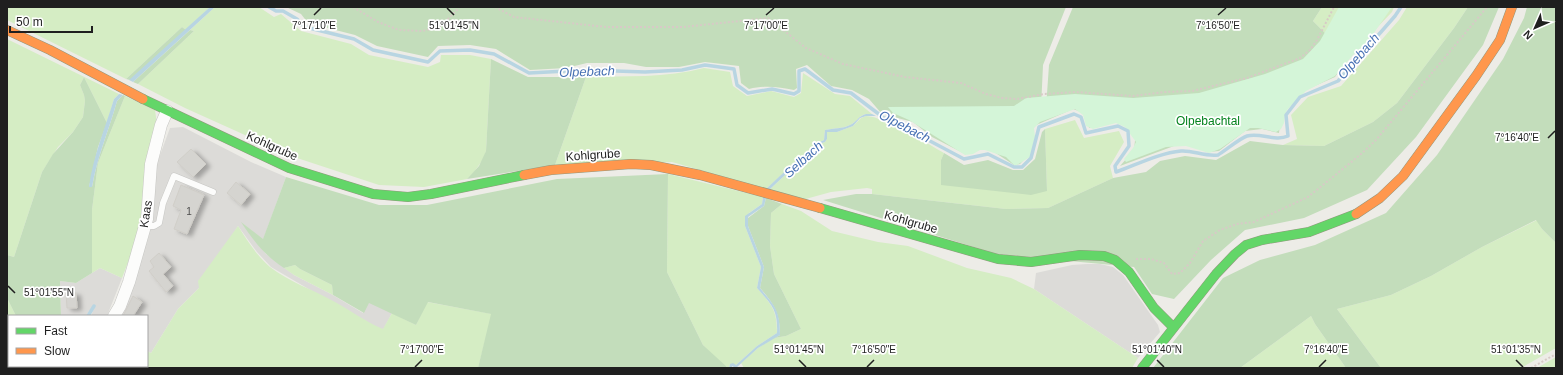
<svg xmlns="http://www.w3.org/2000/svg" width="1563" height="375" viewBox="0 0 1563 375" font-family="Arial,sans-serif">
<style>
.residential{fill:#dcdbd8}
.grass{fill:#d5edc4}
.forest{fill:#c3ddbb}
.park{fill:#d4f5d8}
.water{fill:#b8d5e2}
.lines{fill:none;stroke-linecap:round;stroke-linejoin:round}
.stream{stroke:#b8d5e2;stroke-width:3.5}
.building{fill:#d5d4d0;stroke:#d0cec8;filter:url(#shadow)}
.lane-casing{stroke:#c6c6c3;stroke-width:7}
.street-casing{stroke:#c6c6c3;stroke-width:13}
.fast-casing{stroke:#93987e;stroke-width:10}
.slow-casing{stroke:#93987e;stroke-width:10}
.path{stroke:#d7cac6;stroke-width:2;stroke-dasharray:2 2;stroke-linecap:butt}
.lane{stroke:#fcfcfb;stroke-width:6}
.street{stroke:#fcfcfb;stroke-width:12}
.fast{stroke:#63d668;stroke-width:9}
.slow{stroke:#ff974d;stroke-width:9}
.ticks{fill:none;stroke:#1f1f1f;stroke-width:1.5}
.labels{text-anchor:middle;stroke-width:3.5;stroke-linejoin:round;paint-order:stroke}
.number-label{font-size:10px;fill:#4c4c4b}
.park-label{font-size:12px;fill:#06831f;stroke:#fff}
.street-label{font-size:12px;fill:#1f1f1f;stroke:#fff}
.water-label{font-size:13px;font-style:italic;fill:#4670b3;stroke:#fff}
.ticks-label{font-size:10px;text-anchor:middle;fill:#1f1f1f;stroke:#fff;stroke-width:3.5;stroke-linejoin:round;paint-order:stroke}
</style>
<defs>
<filter id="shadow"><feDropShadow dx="4.5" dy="2.5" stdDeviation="2" flood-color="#0004"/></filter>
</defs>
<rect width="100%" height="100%" fill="#edece7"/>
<path class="residential" d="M183 127 251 162 286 177 263 240 242 223 266 254 294 275 331 294 363 313 369 302 392 313 383 330 365 322 271 267 257 252 238 226 199 288 178 309 151 353 147 351V316H118L148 239 151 219 156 166 170 128Z
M1087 264H1100L1113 267 1123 275 1158 325 1160 332 1138 358 1034 289 1036 273 1072 265Z
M100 268 122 278 107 316H91L95 306 93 305 86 316H61L60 281 76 283Z"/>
<path class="grass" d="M7 7H210L186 30 182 27 126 79 7 20Z
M215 7H259L274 17 281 14 301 31 351 44 369 55 428 67 440 62 441 55H470L491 59 486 151 484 158 474 172 467 179 424 187 379 185 294 157 185 108 138 84 194 31 190 30Z
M1322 7H1394L1392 12 1349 57 1313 21Z
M1407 7H1468L1454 28 1397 103 1373 122 1324 146 1283 145 1297 139 1291 115 1308 97 1341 86 1399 20Z
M7 39 119 94 114 99 107 123 84 77 80 85 84 95 85 101 83 117 73 132 58 147 42 172 14 257 7 255Z
M704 68 730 72 733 86 747 96 771 91 794 97 801 93 803 73 835 94 850 96 872 114C858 113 860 120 850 125 841 129 834 128 825 130L824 140C814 144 817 146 811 151 806 154 804 155 801 160L796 162 766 189 672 162 555 165 586 77C625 76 666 78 704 68Z
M125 96 155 110 157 124 138 236 122 278 100 268 92 273V210L98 163Z
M866 116C877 117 878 119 887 123 907 131 925 142 944 153L941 160 1047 191 1045 129 1075 120 1084 138 1119 131 1124 142 1110 166 1113 178 1048 208 1006 209 872 194V189L867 188 831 192 802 200 769 190 797 164 802 162 806 155 812 152 817 145 825 142 827 139V132H837L853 126 861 118Z
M668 174 763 197 762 204 749 213 745 226 761 267 757 288C772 305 777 310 777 333L757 346 736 365 730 364 729 368 720 363 703 345 667 272Z
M782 204 801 211 832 231 878 242 908 246 967 268 1011 278 1034 289 1138 358 1132 368H744L741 363 758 348 774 338 786 336 801 329 774 274 770 246 771 213Z
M1537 220 1542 229 1556 243V348L1521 368H1381L1337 309 1391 295 1431 276 1482 247Z
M238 226C247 240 257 256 270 267 289 282 314 290 335 302 352 311 364 321 383 329L392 313 416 325 427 302 492 314 478 368H102L104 366H147V351L151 353 178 309 199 288 198 281Z
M295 265 300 269 332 285 333 295 294 275 284 268Z
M7 298 16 316H9V366H36L37 368H7Z
M1311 316 1315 324 1346 368H1240Z
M1556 357V368H1537Z"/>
<path class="forest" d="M286 7H1066L1043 65 1041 108H1046L1049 65 1073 7H1322L1313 21 1349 57 1335 77 1292 96 1281 116 1279 133 1262 129 1245 131 1219 151 1208 152 1193 146H1174L1120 166 1134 150 1136 131 1116 120 1089 128 1087 114 1073 109 1034 126 1027 156 1020 164 1014 165 988 148 963 153 932 137 913 122 882 114 869 99 852 90 831 86 807 65 796 69 797 88 794 90C779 87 765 85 749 89L741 83 739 66 705 62 679 67H646L624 63H587L566 68 530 70 496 49 470 45 438 46 428 57 377 46 355 35 308 23 301 14Z
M1468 7H1499L1483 45 1416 137 1367 190 1304 218 1245 230 1211 260 1174 299 1152 294 1134 267 996 254 823 200 856 194H872L1006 209 1048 208 1113 178 1146 172 1160 161 1185 156 1216 160 1250 141 1283 145 1324 146 1373 122 1397 103 1454 28Z
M1527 7H1556V243L1542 229 1536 220 1482 247 1431 276 1391 295 1337 309 1381 368H1346L1315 324 1311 316 1240 368H1153L1223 278 1260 260 1315 245 1386 213 1437 155 1503 59 1524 18Z
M182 27 186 30 130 80 126 79Z
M190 30 194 31 138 84 133 82Z
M491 59 528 77H586L555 165 467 179 479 166 486 151Z
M84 77 107 123 98 147 89 187H92C97 157 109 130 117 101L123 95 125 96 98 163 92 210V273L76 283 60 281 61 316H16L7 298V255L14 257 42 172 53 154 73 132 83 117 85 101 84 95 80 85Z
M1045 129 1047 191 1031 195 941 185V160L944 153 964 165 988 160 1013 170H1023L1035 159 1042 132Z
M668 174 667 272 703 345 728 368H478L491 314 428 302 416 325 369 303 364 313 333 295 332 285 300 269 295 265 284 268C265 256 253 240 241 222L263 239 286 177 379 205H427L557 179Z
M766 198 782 204 771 213 770 246 774 274 801 329 786 336 774 338 780 335C780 313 774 304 760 288L764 267 748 226V218L764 206Z
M36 366H83L82 368H37Z"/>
<path class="park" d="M1339 7H1392L1369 40 1353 55 1335 76 1306 91 1287 110 1285 115 1284 123 1281 129 1276 132 1258 128H1250L1220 149 1209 153 1186 146 1166 147 1126 162 1124 159 1133 148 1136 142 1125 127 1116 123 1093 129 1086 126 1083 115 1075 109 1040 122 1034 128 1035 137 1030 157 1015 166 1006 157 985 150H980L973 154 965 155 909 120 893 113 888 107 1014 106 1026 98 1075 94 1133 98 1199 93 1265 74 1303 59 1320 41Z"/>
<path class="water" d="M210 7H215L133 82 129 80Z
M119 94 123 95 117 101C109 130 97 157 92 187H89C93 156 105 129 114 99Z
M866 114H872L876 116H866L860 118 853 126 837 132H827V139L825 142 817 145 812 152 806 155 802 162 797 164 769 190 766 189 796 161 801 160C804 155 806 154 811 151 817 146 814 144 824 140L825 130C834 128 842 129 850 125 857 122 858 116 866 114Z
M763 197 766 198 764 206 748 217V226L764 267 760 288C775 306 780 310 780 335L758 348 736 368 732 366V368H729L730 364 733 363 736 365 757 346 777 333C778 310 772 305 757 288L761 267 745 226V216L762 204Z"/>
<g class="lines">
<path class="stream" d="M269 7 276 11H283L297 19 305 27 354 39 373 50 428 62 440 51 470 50 494 54 529 73 586 70 645 72 682 70 705 65 734 69 737 85 748 93 772 89 794 94 799 91V71L805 69 833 90 851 93 884 118 908 126 930 141 964 159 988 154 1014 167H1022L1031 158 1039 127 1074 114 1081 117 1086 133 1118 126 1128 131 1129 146 1115 166 1116 172C1136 165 1159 153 1181 151 1193 150 1205 157 1218 155 1225 151 1240 138 1247 136 1260 132 1275 142 1288 136L1286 115 1300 97 1338 81 1395 16 1401 7
M88 316 94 306"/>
</g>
<path class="building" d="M191 149 206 164 193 177 177 162Z
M236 182 250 194 241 205 227 193Z
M181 185 204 195 187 234 174 229 181 210 173 206Z
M159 253 171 267 163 274 173 286 166 292 149 271 154 267 150 261Z
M66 293H76L77 308H67Z
M133 296 142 302 133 316H123Z"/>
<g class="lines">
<g class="lane-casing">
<path id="lane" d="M145 226H154L159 223 163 203 174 176 213 192"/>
</g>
<g class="street-casing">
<path id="street" d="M114 316 120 306 129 282 147 219 151 164 161 125 167 111
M84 368 85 366"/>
</g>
<g class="fast-casing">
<path id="fast" d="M143 99 289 168 373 194 408 197 431 194 524 175
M820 208 998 259 1031 262 1080 255 1104 256 1115 260 1129 272 1154 308 1173 327
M1142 368 1216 274 1235 254 1246 245 1262 240 1309 232 1356 214"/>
</g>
<g class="slow-casing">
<path id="slow" d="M7 30 50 50 143 99
M524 175 551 170 631 164 651 165 700 175 820 208
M1356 214 1380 198 1403 176 1476 76 1500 40 1512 7"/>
</g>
<path class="path" d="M353 7 378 22 399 30 422 31 440 27 460 7
M495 7 514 17 606 27H683L768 18 806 48 843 64 905 77 961 83 986 94 1002 98 1017 99 1044 94 1076 92 1133 96 1164 92 1192 91 1247 78 1300 58 1310 50 1317 40 1334 7
M1136 259H1151L1164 263 1172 274 1180 273 1190 263 1203 241 1220 230 1237 224 1254 222 1308 197 1360 155 1376 140 1487 7
M1531 368 1556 354"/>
<use href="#lane" class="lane"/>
<use href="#street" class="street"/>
<use href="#fast" class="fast"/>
<use href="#slow" class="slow"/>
</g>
<path class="ticks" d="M447 8 454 15M314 15 321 8M766 15 774 8M1218 15 1226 8M1548 138 1555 131M8 286 15 293M799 360 806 367M1157 360 1164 367M1516 360 1523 367M415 367 422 360M867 367 874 360M1319 367 1326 360"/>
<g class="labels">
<g class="number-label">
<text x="189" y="215">1</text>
</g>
<g class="park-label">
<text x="1208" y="125">Olpebachtal</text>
</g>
<g class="street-label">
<text transform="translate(272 146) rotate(24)" y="4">Kohlgrube</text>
<text transform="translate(593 155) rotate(-4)" y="4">Kohlgrube</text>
<text transform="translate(146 214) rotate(-81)" y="4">Kaas</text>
<text transform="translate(911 222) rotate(16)" y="4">Kohlgrube</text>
</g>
<g class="water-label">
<text transform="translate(1358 56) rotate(-49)" y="5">Olpebach</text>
<text transform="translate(587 71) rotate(-2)" y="5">Olpebach</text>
<text transform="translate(905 126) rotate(27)" y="5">Olpebach</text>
<text transform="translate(803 159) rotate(-42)" y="5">Selbach</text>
</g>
</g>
<g class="ticks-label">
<text x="314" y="29">7°17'10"E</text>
<text x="454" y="29">51°01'45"N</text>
<text x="766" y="29">7°17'00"E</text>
<text x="1218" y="29">7°16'50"E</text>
<text x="1517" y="141">7°16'40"E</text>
<text x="49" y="296">51°01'55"N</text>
<text x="422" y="353">7°17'00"E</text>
<text x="799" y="353">51°01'45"N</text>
<text x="874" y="353">7°16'50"E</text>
<text x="1157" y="353">51°01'40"N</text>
<text x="1326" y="353">7°16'40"E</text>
<text x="1516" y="353">51°01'35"N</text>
</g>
<rect width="1563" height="375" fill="none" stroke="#1f1f1f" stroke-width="16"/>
<rect x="8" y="315" width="140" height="52" fill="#ffffff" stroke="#a5a5a5"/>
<rect x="16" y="328" width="20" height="6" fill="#63d668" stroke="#a5a5a5"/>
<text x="44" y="335" font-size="12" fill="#1f1f1f">Fast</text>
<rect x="16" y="348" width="20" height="6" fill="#ff974d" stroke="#a5a5a5"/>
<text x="44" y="355" font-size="12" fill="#1f1f1f">Slow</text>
<g transform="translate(1535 28) rotate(225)" stroke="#ffffff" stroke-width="3" paint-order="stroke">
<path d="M0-3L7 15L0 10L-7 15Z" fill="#1f1f1f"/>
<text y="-6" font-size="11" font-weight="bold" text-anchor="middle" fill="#1f1f1f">N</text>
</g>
<path d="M10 26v6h82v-6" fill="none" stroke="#1f1f1f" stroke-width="2"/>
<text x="16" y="26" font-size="12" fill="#1f1f1f" stroke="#ffffff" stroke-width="3" paint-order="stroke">50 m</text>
</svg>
